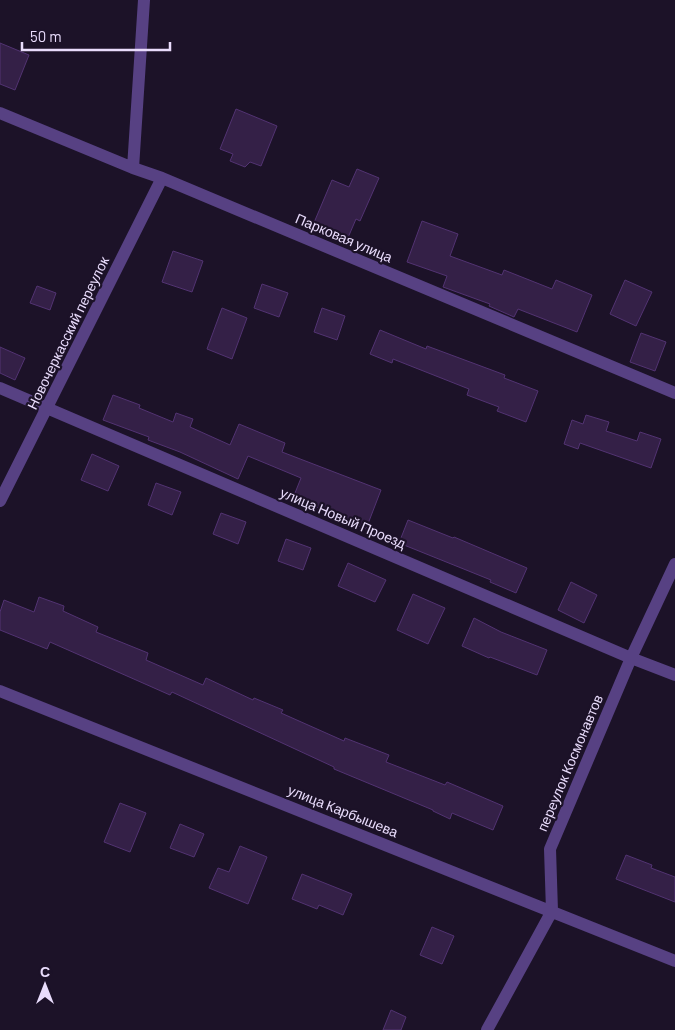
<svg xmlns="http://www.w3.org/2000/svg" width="675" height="1030" viewBox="0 0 675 1030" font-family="Barlow,sans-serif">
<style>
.building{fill:#342047;stroke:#523372}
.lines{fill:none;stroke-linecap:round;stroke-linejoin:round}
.minor{stroke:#574183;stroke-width:12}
.labels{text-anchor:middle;stroke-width:4.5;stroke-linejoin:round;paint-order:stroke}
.street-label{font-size:14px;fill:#e9dcfc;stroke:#1c1228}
</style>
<rect width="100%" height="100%" fill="#1c1228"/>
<path class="building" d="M0 43 29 55 15 90 0 84Z
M236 109 277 126 261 166 250 162 245 167 230 161 233 154 220 149Z
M357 169 379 178 360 221 356 219 347 240 313 225 332 180 349 187Z
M422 221 458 234 450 256 502 275 504 270 552 289 556 280 592 295 577 332 518 309 514 317 489 306 490 304 443 287 447 276 407 262Z
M173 251 203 261 192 292 162 282Z
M625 280 652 292 636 326 610 314Z
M262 284 288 293 279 317 254 308Z
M37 286 56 293 50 310 30 303Z
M222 308 247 318 232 359 207 349Z
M322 308 345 316 337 340 314 332Z
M380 330 426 349 427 346 505 375 504 378 538 391 526 422 497 411 499 407 467 395 469 389 393 359 392 363 370 354Z
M641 333 666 342 655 371 630 362Z
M0 347 25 358 15 380 0 373Z
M113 395 140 405 139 408 173 422 176 413 193 419 190 427 230 445 239 424 285 443 282 452 381 490 366 529 344 520 345 518 293 498 301 478 248 456 238 479 180 452 148 440 149 437 103 420Z
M586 415 609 422 606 431 637 441 640 432 661 439 651 468 580 443 578 449 564 444 572 420 583 424Z
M92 454 119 466 108 491 81 480Z
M156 483 181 492 172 515 148 505Z
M221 513 246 522 238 544 213 534Z
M408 520 453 538 454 537 527 568 516 593 490 582 491 580 399 543Z
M286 539 311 548 303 570 278 561Z
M348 563 386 580 375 602 338 586Z
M571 582 597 595 584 623 558 610Z
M413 594 445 608 428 644 397 630Z
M39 597 64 606 63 611 98 627 96 632 148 653 146 660 203 685 206 678 253 700 254 698 283 710 281 713 344 741 345 738 389 755 386 762 445 785 447 782 503 806 493 830 452 813 450 819 433 811V810L334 769V767L172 692 170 695 50 642 47 649 0 630V612L4 600 34 612Z
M474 618 501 632 547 650 537 675 490 657 489 658 462 646Z
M120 803 146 813 130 852 104 842Z
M180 824 204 834 194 857 170 848Z
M240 846 267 857 248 904 209 888 218 868 229 872Z
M626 855 652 865 651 868 675 877V902L616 879Z
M302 874 352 894 343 915 319 905 317 909 292 899Z
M432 927 454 936 442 964 420 955Z
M391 1010 406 1017 401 1030H383Z"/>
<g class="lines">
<path class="minor" d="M0 113 133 168 162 178 675 393
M133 168 144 0
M0 388 631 658 675 675
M0 501 162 178
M0 691 675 961
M487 1030 552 911 550 849 631 658 675 564"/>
</g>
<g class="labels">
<g class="street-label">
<text transform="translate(344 238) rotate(23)" y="5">Парковая улица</text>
<text transform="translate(68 333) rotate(-64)" y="5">Новочеркасский переулок</text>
<text transform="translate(343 518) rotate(23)" y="5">улица Новый Проезд</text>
<text transform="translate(570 763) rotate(-67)" y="5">переулок Космонавтов</text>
<text transform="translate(343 811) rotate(22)" y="5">улица Карбышева</text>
</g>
</g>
<g transform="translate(45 985)" stroke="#1c1228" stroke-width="4" paint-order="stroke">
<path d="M0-4L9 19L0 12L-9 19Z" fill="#e9dcfc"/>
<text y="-8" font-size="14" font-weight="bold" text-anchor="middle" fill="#e9dcfc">С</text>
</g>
<path d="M22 42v8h148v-8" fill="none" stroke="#e9dcfc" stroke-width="2.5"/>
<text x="30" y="42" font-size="15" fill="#e9dcfc" stroke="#1c1228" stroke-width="4" paint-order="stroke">50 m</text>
</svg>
